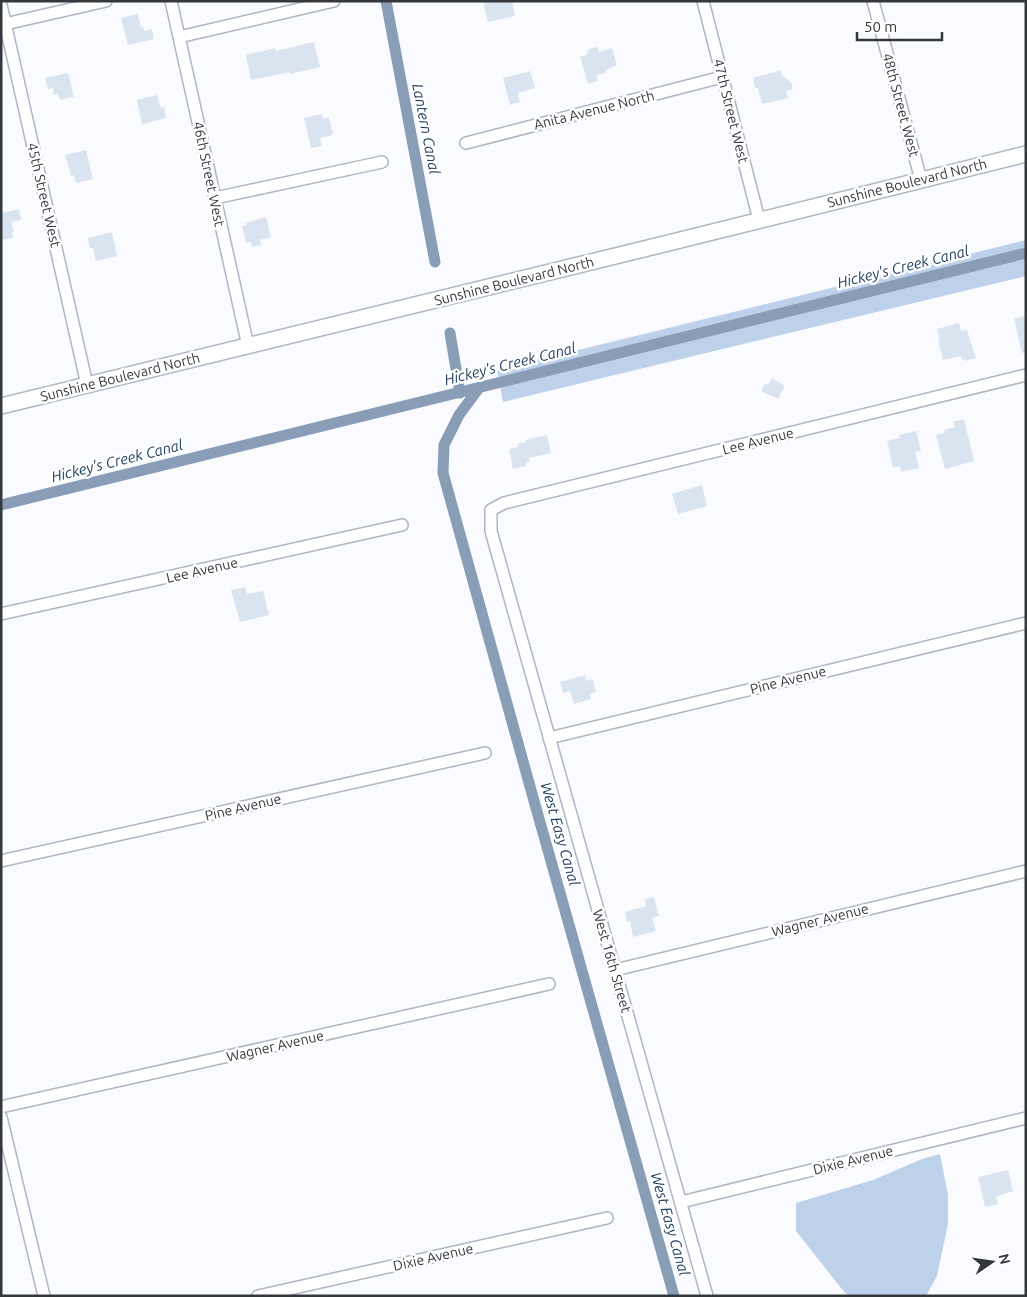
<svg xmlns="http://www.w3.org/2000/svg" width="1027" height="1297" viewBox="0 0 1027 1297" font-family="Ubuntu,sans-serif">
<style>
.green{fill:#bed1ea}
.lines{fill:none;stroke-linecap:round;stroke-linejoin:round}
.canal{stroke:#899db7;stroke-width:11}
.building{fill:#dae4f1}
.street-casing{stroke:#adb6c3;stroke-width:14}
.secondary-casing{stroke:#adb6c3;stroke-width:18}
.street{stroke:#fff;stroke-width:11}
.secondary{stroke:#fff;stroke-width:15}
.labels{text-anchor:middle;stroke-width:5;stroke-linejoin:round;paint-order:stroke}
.street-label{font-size:14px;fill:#34383d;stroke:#fff}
.water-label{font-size:15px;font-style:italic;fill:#203e63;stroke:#fff}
</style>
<rect width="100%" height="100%" fill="#f9fbfe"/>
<path class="green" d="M1026 240V276L503 402 497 370Z
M940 1154 948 1195V1224L937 1276 926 1296H852L845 1293 796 1231V1203L873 1180 922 1159Z"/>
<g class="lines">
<path class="canal" d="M386 1 435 262
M450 333 460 393
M479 388 459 415 444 445 443 473 536 808 674 1296
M1 505 1026 253"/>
</g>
<path class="building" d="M483 1H512L515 16 488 22Z
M138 14 141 27H143L144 31 152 29 154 39 128 45 121 18Z
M314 42 320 67 290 74V72L251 80 246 55 275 48 276 51Z
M598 47 599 52 612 48 617 65 606 70V73L596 75 598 81 588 84 580 57 586 55 589 49Z
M781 70 782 76 791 82 793 89 786 91 788 98 762 104 758 88H755L753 78Z
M530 71 535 88 518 93 520 102 510 105 503 78Z
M68 73 74 97 60 100 58 94 54 95 53 88 48 89 45 78Z
M157 95 161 108 164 107 166 118 142 124 137 100Z
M322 114 323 119 329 117 333 135 320 138 322 146 311 148 304 118Z
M86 150 93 179 76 183 74 175 71 176 65 155Z
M19 209 21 220 11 222 14 232H12L13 238 1 240V213Z
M266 217 271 237 260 240 261 245 252 247 251 242 246 243 242 226 247 225 246 223Z
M112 232 117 256 96 261 93 248H90L88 238Z
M1026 316V352L1022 353 1014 319Z
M959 323 961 331 967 330 976 358 965 361V359L962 360 961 356 943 360 938 339H940L937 329Z
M772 378 785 386 778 399 761 391 765 383 768 385Z
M964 419 974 461 945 469 936 435 945 433 944 430 955 427 953 422Z
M916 431 921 451 915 452 919 468 901 472 900 466 893 468 887 441 900 438 899 435Z
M547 435 551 453 529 458 530 462 526 463V466L513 469 509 449 518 447 517 444 526 442 525 440Z
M702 485 707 506 678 514 672 494Z
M245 587 247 594 263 591 269 615 240 622 231 590Z
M585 675 586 681 593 679 596 692 590 694 591 699 574 704 570 691 563 693 560 682Z
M654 897 659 916 652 918 656 931 633 937 630 921 627 922 625 912 646 906 645 899Z
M1008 1170 1013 1191 996 1197 998 1204 985 1207 978 1177Z"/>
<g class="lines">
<g class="street-casing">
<path id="street" d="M171 1 248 346
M703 1 759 220
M873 1 921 180
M1 5 87 385
M1 25 106 1
M179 37 334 1
M466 143 722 77
M215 198 382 162
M1 614 402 525
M549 738 1026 623
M1 861 485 753
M615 970 1026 871
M1 1107 549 984
M1 1117 44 1296
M681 1202 1026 1118
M258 1296 607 1218
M707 1296 491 531V510L504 503 1026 375"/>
</g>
<g class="secondary-casing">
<path id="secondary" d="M1 406 644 249 1026 154"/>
</g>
<use href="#street" class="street"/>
<use href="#secondary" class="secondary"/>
</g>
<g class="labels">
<g class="street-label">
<text transform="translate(901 105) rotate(75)" y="5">48th Street West</text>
<text transform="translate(594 110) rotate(-14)" y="5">Anita Avenue North</text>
<text transform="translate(731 111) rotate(76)" y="5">47th Street West</text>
<text transform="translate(209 174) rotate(78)" y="5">46th Street West</text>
<text transform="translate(907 183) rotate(-14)" y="5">Sunshine Boulevard North</text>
<text transform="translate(44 195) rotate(77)" y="5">45th Street West</text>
<text transform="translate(514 281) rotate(-14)" y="5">Sunshine Boulevard North</text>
<text transform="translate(120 377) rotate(-14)" y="5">Sunshine Boulevard North</text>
<text transform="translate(758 441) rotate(-14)" y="5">Lee Avenue</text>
<text transform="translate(202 570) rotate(-13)" y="5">Lee Avenue</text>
<text transform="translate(788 680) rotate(-14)" y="5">Pine Avenue</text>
<text transform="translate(243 807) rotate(-13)" y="5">Pine Avenue</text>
<text transform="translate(820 920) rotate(-14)" y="5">Wagner Avenue</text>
<text transform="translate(612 961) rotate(74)" y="5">West 16th Street</text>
<text transform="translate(275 1046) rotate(-13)" y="5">Wagner Avenue</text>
<text transform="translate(853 1160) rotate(-14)" y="5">Dixie Avenue</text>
<text transform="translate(433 1257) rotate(-13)" y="5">Dixie Avenue</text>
</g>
<g class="water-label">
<text transform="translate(426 129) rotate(79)" y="5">Lantern Canal</text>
<text transform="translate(903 267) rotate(-14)" y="5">Hickey's Creek Canal</text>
<text transform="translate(510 364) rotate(-14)" y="5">Hickey's Creek Canal</text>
<text transform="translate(117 461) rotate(-14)" y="5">Hickey's Creek Canal</text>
<text transform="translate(560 834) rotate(74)" y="5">West Easy Canal</text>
<text transform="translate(670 1224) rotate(74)" y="5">West Easy Canal</text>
</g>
</g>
<rect width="1027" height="1297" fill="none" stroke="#34383d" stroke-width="5"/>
<g transform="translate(992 1262) rotate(77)" stroke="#ffffff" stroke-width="4" paint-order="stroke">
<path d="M0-4L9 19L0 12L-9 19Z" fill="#34383d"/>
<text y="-8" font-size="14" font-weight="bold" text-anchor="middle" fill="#34383d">N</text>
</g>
<path d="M857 32v8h85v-8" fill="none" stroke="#34383d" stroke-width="2.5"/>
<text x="864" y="32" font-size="15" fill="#34383d" stroke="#ffffff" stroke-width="4" paint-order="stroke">50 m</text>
</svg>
